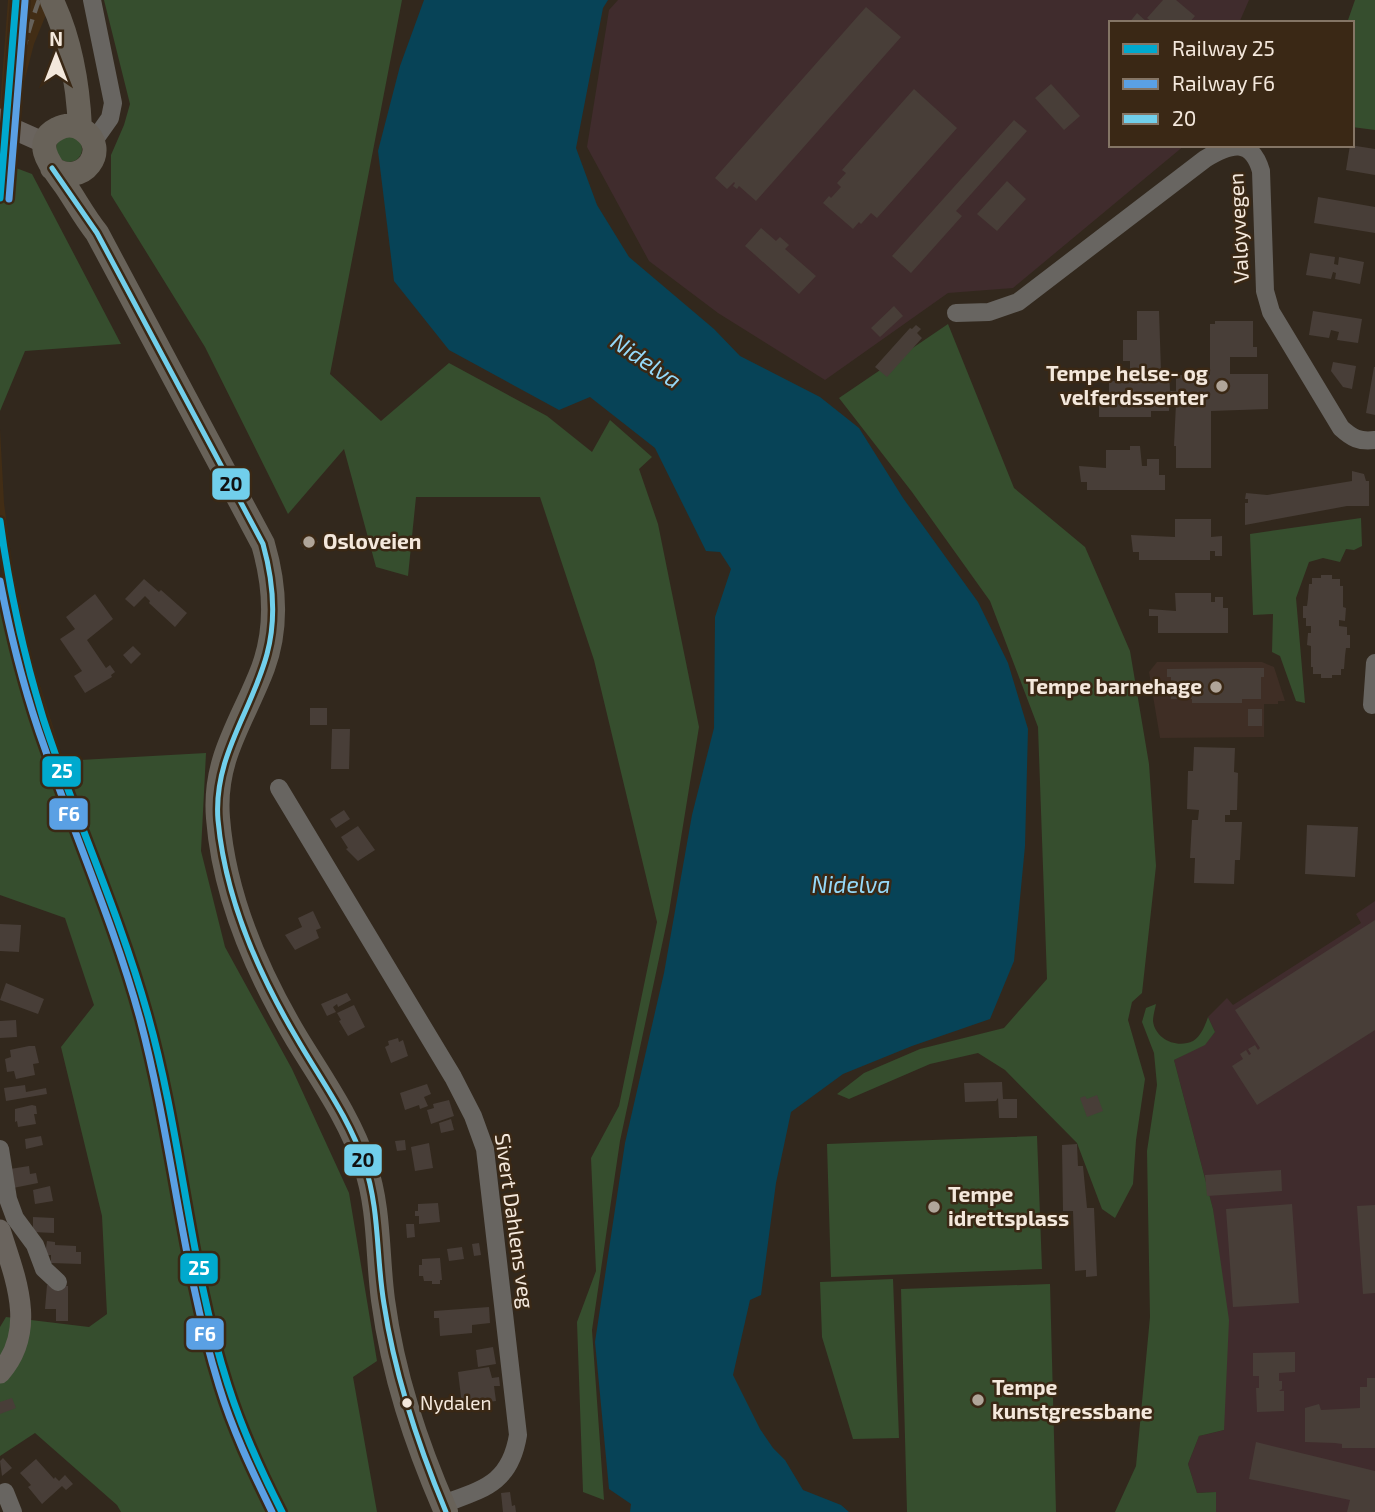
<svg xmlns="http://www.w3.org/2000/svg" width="1375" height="1512" viewBox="0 0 1375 1512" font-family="'Exo 2',sans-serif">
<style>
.built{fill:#422d15}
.industrial{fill:#402c2d}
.education{fill:#3f2e25}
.green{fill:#364e2e}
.water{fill:#074357}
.building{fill:#483e38}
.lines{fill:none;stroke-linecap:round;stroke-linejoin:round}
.minor{stroke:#686561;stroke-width:18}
.major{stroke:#6a645e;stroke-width:21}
.highway{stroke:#686259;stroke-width:24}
.rail{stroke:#66615a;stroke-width:4.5;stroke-dasharray:14 7;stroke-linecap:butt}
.bus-1-casing{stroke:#3a2815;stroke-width:10}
.bus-1{stroke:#71cfeb;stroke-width:5}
.rail-1-casing{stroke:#3a2815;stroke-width:12}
.rail-2-casing{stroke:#3a2815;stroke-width:12}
.rail-1{stroke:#00a9ce;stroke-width:7}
.rail-2{stroke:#5aa0e4;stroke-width:7}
.poi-dot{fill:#b0a599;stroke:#3a2815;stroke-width:2.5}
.bus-dot{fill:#f4e8dc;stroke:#3a2815;stroke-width:2.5}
.labels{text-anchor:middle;stroke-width:5;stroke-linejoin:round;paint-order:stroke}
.bus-label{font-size:19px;fill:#f4e8dc;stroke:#3a2815;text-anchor:start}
.street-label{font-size:21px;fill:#f4e8dc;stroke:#3a2815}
.poi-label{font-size:21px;font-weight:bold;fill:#f4e8dc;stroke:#3a2815;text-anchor:start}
.water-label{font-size:23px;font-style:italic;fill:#95d9f9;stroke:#3a2815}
.line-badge{stroke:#3a2815;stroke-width:2.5}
.badge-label{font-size:19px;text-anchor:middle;font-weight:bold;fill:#fff}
.pale-badge-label{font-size:19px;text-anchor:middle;font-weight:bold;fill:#111}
</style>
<rect width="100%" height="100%" fill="#32281d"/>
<path class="built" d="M8 0H52L34 44 21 94 9 163 0 316V105Z
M0 429 4 503 13 571 32 660 62 756 139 964H126L48 757 18 654 0 561Z"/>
<path class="industrial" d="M618 0H1249L1239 23H1111V145H1185L1013 288 948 293 825 380 718 313 649 261 587 147 609 10Z
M1375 901V1512H1216V1492L1197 1493 1188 1464 1199 1436 1224 1430 1213 1209 1174 1060 1205 1044 1215 1032 1208 1017 1227 998 1233 1005 1361 923 1356 914Z"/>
<path class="education" d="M1157 662H1262L1274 667 1285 701H1278V704H1264V737L1160 738 1149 672Z"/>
<path class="green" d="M104 0H402L330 374 381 421 449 363 547 416 592 452 610 420 652 457 639 469 658 524 699 727 669 912 620 1141 592 1330 604 1500 583 1492 577 1322 596 1271 591 1158 619 1106 657 922 594 660 540 497H416L408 576 376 567 344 449 288 514 205 347 111 195V155L124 125 130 104Z
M1355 0H1375V130L1352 127V23H1347Z
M56 149a13 13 0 1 1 26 0a13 13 0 1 1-26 0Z
M0 162 32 174 121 344 25 351 0 411Z
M948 324 1014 488 1085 547 1130 651 1149 764 1156 866 1142 993 1132 1002 1128 1020 1145 1079 1136 1140 1133 1184 1115 1218 1102 1209 1077 1143 1005 1070 978 1053 930 1064 849 1099 837 1094 864 1073 920 1049 1004 1028 1047 979 1038 727 990 601 912 492 839 398Z
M1361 518 1362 546 1354 550 1346 549 1340 562 1323 558 1309 562 1296 598 1305 703 1296 701 1280 656 1272 652 1273 614 1253 615 1250 534Z
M0 576 44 762 206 753 201 851 225 947 292 1069 349 1193 377 1361 353 1377 377 1512H121L117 1505 35 1433 0 1456V1327L6 1317 89 1327 107 1314 102 1216 61 1047 94 1005 65 918 0 895Z
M1156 1004C1155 1009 1153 1016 1153 1021 1155 1039 1177 1049 1193 1041 1201 1036 1205 1026 1208 1017L1215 1032 1205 1045 1174 1060 1213 1209 1229 1320 1224 1430 1199 1436 1188 1464 1197 1493 1216 1492V1512H1115L1136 1466 1150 1317 1147 1151 1157 1085 1154 1053 1142 1022 1146 1008Z
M1037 1136 1042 1269 831 1277 827 1144Z
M893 1279 899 1438 853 1439 822 1337 820 1282Z
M1050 1284 1056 1512H907L901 1289Z"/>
<path class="water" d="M424 0H608L603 8 576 148 597 205 629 257 714 329 740 356 820 397 859 428 903 498 978 602 1008 663 1028 729 1025 846 1014 961 990 1019 912 1046 843 1074 791 1112 776 1183 761 1295 750 1300 733 1375 760 1429 773 1448 785 1460 803 1490 841 1505 849 1512H630L631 1504 609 1489 595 1342 625 1143 664 973 692 815 714 728 715 617 731 569 720 552 706 551 655 448 590 397 559 410 449 350 394 281 378 151 400 66Z"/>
<path class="building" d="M1163 0H1176L1195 16 1189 23H1153L1147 18Z
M866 7 901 37 756 201 739 186 737 189 733 186 735 183 734 182 727 189 715 178Z
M1137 13 1148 23H1129Z
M1051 84 1080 116 1064 130 1035 98Z
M914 89 957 128 877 218 871 213 861 224 859 222 853 229 823 203 829 196 831 198 841 187 837 183 846 173 842 170Z
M1014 120 1027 131 956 211 962 216 911 273 892 256Z
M1350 145 1375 149V175L1346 170Z
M1007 181 1026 199 997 231 977 214Z
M1318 197 1375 207V233L1314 223Z
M761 228 776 241 780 237 789 245 785 249 816 276 799 294 745 246Z
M1310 253 1335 257 1334 264 1338 265 1339 257 1364 262 1360 284 1335 279 1336 273 1333 272 1331 279 1306 275Z
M894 306 903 316 880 337 871 328Z
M1137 311H1159L1161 371H1169L1170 391H1176V375H1210V324H1215V321H1253V347H1257V357H1230V374H1268V409L1211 411V468H1176V446H1174L1176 403H1169V411H1151V417H1099V395H1109V381H1130V361H1123V340H1137Z
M1313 311 1362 319 1358 343 1337 340 1339 332 1331 330 1329 338 1309 335Z
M916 325 921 329 917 333 922 338 887 377 875 367 910 328 912 329Z
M1333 362 1356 366 1352 389 1343 387 1331 371Z
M1374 367H1375V415L1366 413Z
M1130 446H1140L1142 466H1147V459H1159V475H1165V490H1087V482H1081L1079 466 1106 468V450H1130Z
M1352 471 1364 474 1366 481H1369V506H1347L1245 525V503H1248V499H1245L1246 493 1267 495 1352 481Z
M1175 519H1211V537L1222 536V556H1215V551H1210V560H1139V552H1133L1131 535 1175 537Z
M313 535 318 542 305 550 300 543Z
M1321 575H1332V579H1340V586H1343V607L1346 608 1345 621 1339 620V626L1347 627V635H1350V648H1346L1345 656 1344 669H1341V675H1332V678H1321V674H1313V667H1311V646L1307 645 1308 633H1311V626H1306V618H1303V606H1307L1308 598 1309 584H1312V578H1321Z
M144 579 159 592 161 590 187 613 175 627 149 603 150 601 145 596 134 607 125 599Z
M1175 593H1211V602H1215V597H1223V608H1228V633H1158V616H1149V609L1176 611Z
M95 594 113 619 87 640 106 668 110 665 115 672 111 675 112 677 85 693 74 676 82 671 60 639 75 629 66 617Z
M133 646 141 654 131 664 123 655Z
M1242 668H1264V677H1261V699H1242V703H1192V699H1171V677H1167V669Z
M310 708H327V725H310Z
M1248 709H1262V726H1248Z
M332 729H350L349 769H331Z
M1194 747 1235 748 1234 772 1238 773 1237 810H1230V815H1225V822H1242L1240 860H1235L1234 884 1194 883 1195 858H1190L1192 820H1198L1199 810 1187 809 1188 771H1193Z
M344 810 350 819 336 828 330 819Z
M1307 825 1358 827 1355 877 1305 874Z
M358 826 375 850 358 861 346 849 348 848 341 837Z
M313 911 321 928 316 930 319 938 295 950 285 935 302 927 298 918Z
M1375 920V1030L1257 1105 1232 1066 1243 1059 1240 1054 1246 1050 1249 1055 1251 1054 1248 1049 1255 1045 1258 1050 1260 1048 1235 1010Z
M0 924 21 925 19 952 0 951Z
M6 983 44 999 38 1014 0 1000Z
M347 993 351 1000 338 1007 337 1004 333 1007 336 1012 327 1016 321 1004Z
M354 1005 365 1027 348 1036 339 1021 341 1020 337 1013Z
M16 1020 17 1037 0 1038V1021Z
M398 1038 399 1042 403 1040 408 1056 391 1063 385 1047 389 1045 388 1041Z
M29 1046H35L39 1063 33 1064 35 1075 16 1079 14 1071 7 1072 5 1059 11 1057 10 1050Z
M1002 1082 1003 1099H1017V1118H999L998 1098 996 1101 965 1102 964 1083Z
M427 1084 431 1094 424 1097 428 1106 420 1109 419 1105 405 1110 400 1093Z
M25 1085 26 1092 46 1088 47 1094 6 1101 4 1088Z
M1097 1095 1103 1111 1087 1117 1080 1098 1085 1096 1087 1099Z
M449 1100 454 1116 431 1124 427 1110 434 1108 433 1104Z
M32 1105 36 1106 37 1114H34L36 1124 18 1127 17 1121 15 1122V1109Z
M451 1119 454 1130 441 1133 439 1123Z
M41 1136 43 1145 26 1149 25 1139Z
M405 1140 406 1150 397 1151 395 1141Z
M429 1143 433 1168 415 1171 411 1147Z
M1077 1144 1078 1166H1083L1087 1208H1094L1097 1276 1086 1277V1270L1075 1271 1073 1211H1063L1062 1145Z
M29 1166 30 1174 36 1173 38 1183 13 1188 10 1169Z
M1281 1170 1282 1191 1207 1196 1205 1175Z
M50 1186 53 1201 35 1204 33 1190Z
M438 1203 440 1222 419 1224V1216H415V1211H418V1204Z
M1292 1204 1299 1303 1233 1307 1226 1209Z
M1375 1205V1293L1363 1294 1357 1206Z
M33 1217 54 1218V1233L33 1232Z
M406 1224H414L415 1237 407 1238Z
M47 1241 55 1242V1245L76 1246V1252H81V1264L51 1263V1255H45Z
M479 1243 481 1255 474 1256 472 1244Z
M462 1247 464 1259 449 1261 447 1249Z
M440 1258 442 1280H440V1284H432V1281H424L423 1276H419V1265H422V1259Z
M47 1285 68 1286V1321H56V1309H45Z
M489 1307 490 1323 472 1325V1333L440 1336 439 1318H434V1311Z
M493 1347 496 1364 478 1367 476 1350Z
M1295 1352V1372L1279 1373V1381H1282V1389L1279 1391H1284V1411L1257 1412 1256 1388H1259V1376H1253V1353Z
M489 1367 492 1378 499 1377 500 1386H494L496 1401 462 1405 458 1372Z
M1367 1378H1375V1448H1342V1444L1335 1443 1305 1442V1408L1319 1404 1321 1410 1360 1408V1387H1367Z
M12 1398 16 1408 0 1414V1402Z
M1256 1442 1375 1471V1512H1347L1350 1500 1249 1479Z
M3 1458 12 1468 2 1476 0 1461Z
M36 1459 54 1479 55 1477 59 1481 65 1475 73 1484 66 1490 62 1486 42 1504 28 1487 31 1485 20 1473Z
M510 1492 512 1506 515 1505 516 1512H503L501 1493Z"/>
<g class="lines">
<path class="minor" d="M92 0 113 103 110 118 93 142
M956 313 989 312 1018 302 1205 159C1230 144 1251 137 1261 171L1265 291 1271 312 1341 428C1352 438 1359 442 1375 440
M1372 705 1375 663
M279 788 453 1077 473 1116 485 1149 518 1435C510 1484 483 1489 443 1504
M0 1149 8 1199 15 1218 35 1245 44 1269 58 1282
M5 1492 13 1512"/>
<path class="major" d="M0 119 9 127 45 143
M0 1230C15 1277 38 1330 0 1373"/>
<path class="highway" d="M52 1C71 41 78 84 80 128
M52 168C83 189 111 149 83 130 76 125 66 124 57 129 28 144 56 171 67 188 77 203 85 218 97 233L263 544C275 585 278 627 263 668 243 721 213 758 218 818 224 896 257 972 297 1039 322 1080 350 1119 365 1165 380 1209 377 1255 383 1300 393 1375 416 1443 446 1512"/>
<path class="rail" d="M0 198C5 130 16 64 39 0"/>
<g class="bus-1-casing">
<path id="bus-1" d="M52 168 97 233 263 544C273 580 277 617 267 654 252 711 213 757 218 820 225 897 257 971 296 1037 320 1079 349 1117 364 1163 380 1209 376 1257 384 1304 395 1377 418 1445 446 1512"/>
</g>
<use href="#bus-1" class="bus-1"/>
<g class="rail-1-casing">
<path id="rail-1" d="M0 198 16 0
M0 521C9 588 23 653 43 718 75 817 119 912 147 1012 182 1135 189 1264 228 1385 242 1429 261 1471 282 1512"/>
</g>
<g class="rail-2-casing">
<path id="rail-2" d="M9 199 25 1
M0 581C11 638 25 694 45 749 76 839 115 927 140 1019 172 1140 182 1266 219 1386 232 1429 252 1471 272 1512"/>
</g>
<use href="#rail-1" class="rail-1"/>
<use href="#rail-2" class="rail-2"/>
</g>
<g class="poi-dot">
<circle cx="1222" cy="386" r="7"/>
<circle cx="309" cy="542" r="7"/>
<circle cx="1216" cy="687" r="7"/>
<circle cx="934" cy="1207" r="7"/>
<circle cx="978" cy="1400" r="7"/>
</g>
<circle class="bus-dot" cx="407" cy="1403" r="6"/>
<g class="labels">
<g class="bus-label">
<text x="420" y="1410">Nydalen</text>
</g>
<g class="street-label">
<text transform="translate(1239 228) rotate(-93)" y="7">Valøyvegen</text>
<text transform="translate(514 1221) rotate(82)" y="7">Sivert Dahlens veg</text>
</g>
<g class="poi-label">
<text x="1208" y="381" text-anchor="end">Tempe helse- og<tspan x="1208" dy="24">velferdssenter</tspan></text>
<text x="323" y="549">Osloveien</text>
<text x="1202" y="694" text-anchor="end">Tempe barnehage</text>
<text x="948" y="1202">Tempe<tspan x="948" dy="24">idrettsplass</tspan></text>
<text x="992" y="1395">Tempe<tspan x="992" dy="24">kunstgressbane</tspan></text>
</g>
<g class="water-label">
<text transform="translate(646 361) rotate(34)" y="8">Nidelva</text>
<text x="851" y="893">Nidelva</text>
</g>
</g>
<g class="line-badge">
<rect x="211" y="467" width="40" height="34" rx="7" fill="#71cfeb"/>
<rect x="41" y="755" width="41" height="33" rx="7" fill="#00a9ce"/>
<rect x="48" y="797" width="41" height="34" rx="7" fill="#5aa0e4"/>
<rect x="343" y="1143" width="40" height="34" rx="7" fill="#71cfeb"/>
<rect x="179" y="1252" width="40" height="33" rx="7" fill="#00a9ce"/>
<rect x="185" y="1317" width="40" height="34" rx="7" fill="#5aa0e4"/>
</g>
<g class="badge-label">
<text x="62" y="778">25</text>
<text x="69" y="821">F6</text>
<text x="199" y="1275">25</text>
<text x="205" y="1341">F6</text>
</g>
<g class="pale-badge-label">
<text x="231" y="491">20</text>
<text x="363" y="1167">20</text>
</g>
<rect x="1109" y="21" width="245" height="126" fill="#3a2815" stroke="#847565" stroke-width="2"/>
<rect x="1123" y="44" width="35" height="10" fill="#00a9ce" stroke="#847565" stroke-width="2"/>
<text x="1172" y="56" font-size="21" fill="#f4e8dc">Railway 25</text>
<rect x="1123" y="79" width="35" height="10" fill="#5aa0e4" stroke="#847565" stroke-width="2"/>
<text x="1172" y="91" font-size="21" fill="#f4e8dc">Railway F6</text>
<rect x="1123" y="114" width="35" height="10" fill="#71cfeb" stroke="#847565" stroke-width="2"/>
<text x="1172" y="126" font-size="21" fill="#f4e8dc">20</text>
<g transform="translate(56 56)" stroke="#3a2815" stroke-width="5" paint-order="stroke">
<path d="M0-5L12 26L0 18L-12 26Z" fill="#f4e8dc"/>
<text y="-10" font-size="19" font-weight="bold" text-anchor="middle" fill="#f4e8dc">N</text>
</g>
</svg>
